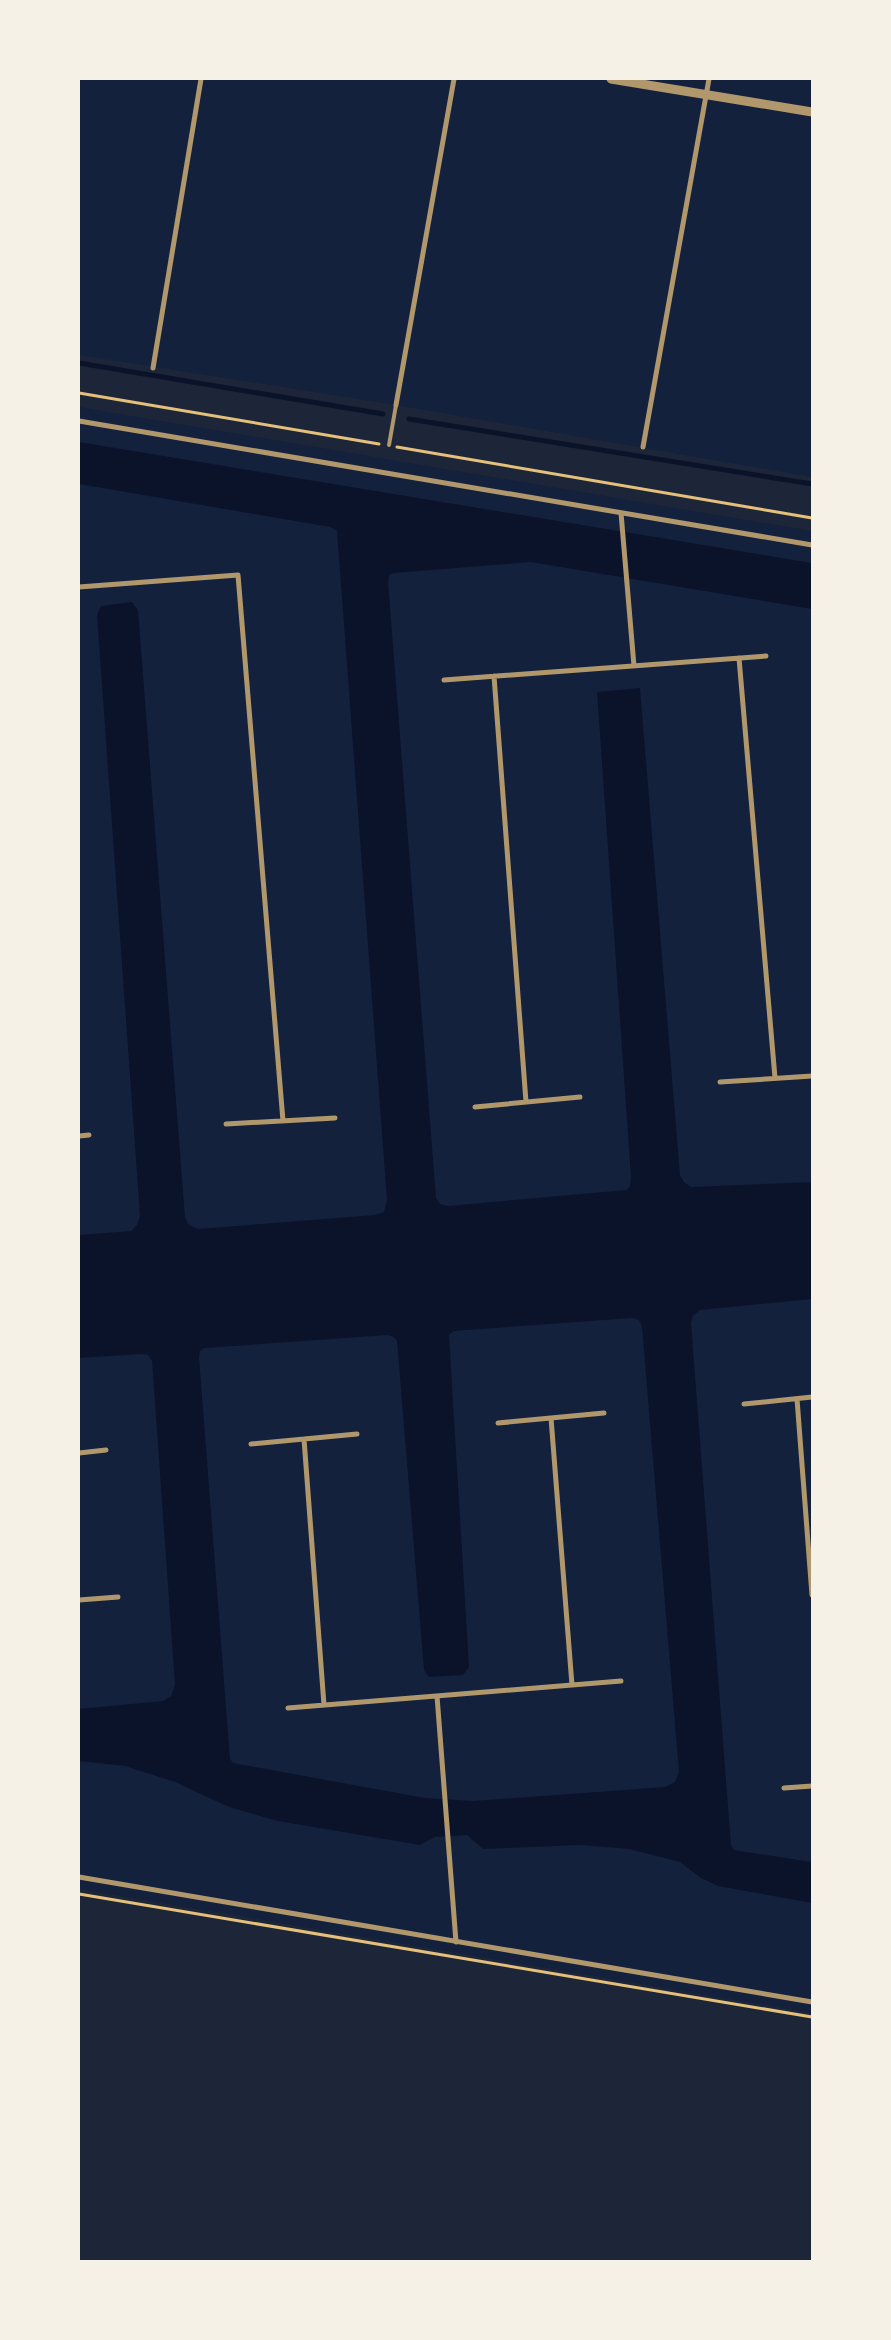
<svg xmlns="http://www.w3.org/2000/svg" width="891" height="2340" viewBox="0 0 891 2340" font-family="'Fira Sans',sans-serif">
<style>
.green{fill:#1d2539}
.water{fill:#0b132b;fill-rule:evenodd}
.lines{fill:none;stroke-linecap:round;stroke-linejoin:round}
.stream{stroke:#0b132b;stroke-width:5}
.path{stroke:#e5c07b;stroke-width:3}
.service{stroke:#b1986c;stroke-width:4}
.minor{stroke:#b1986c;stroke-width:5}
.tertiary{stroke:#b1986c;stroke-width:9}
</style>
<rect width="100%" height="100%" fill="#14213d"/>
<path class="green" d="M79 355 396 405 812 477V531L79 407Z
M79 1889 812 2013V2261H79Z"/>
<path class="water" d="M79 442 812 563V609L531 562 394 573 389 575 388 581 436 1198 440 1204 448 1206 626 1190 630 1186 631 1177 597 692 640 688 680 1175 684 1182 691 1187 812 1182V1299L700 1310 693 1316 691 1323 731 1845 734 1850 740 1851 812 1862V1903L718 1886 701 1878 680 1862 629 1849 580 1845 483 1849 467 1835 435 1837 420 1845 278 1821 229 1807 175 1782 125 1766 79 1761V1709L163 1701 171 1696 175 1685 152 1361 148 1355 142 1354 79 1358V1235L131 1231 137 1225 140 1216 97 615 101 606 132 602 138 610 185 1217 189 1225 198 1229 375 1215 384 1212 387 1200 337 531 330 527 79 484ZM632 1318 639 1320 642 1327 679 1772 675 1782 665 1787 473 1801 425 1798 233 1763 230 1759 199 1357 200 1351 205 1348 388 1335 394 1337 397 1341 424 1670 429 1677 463 1675 469 1667 449 1335 454 1331Z"/>
<g class="lines">
<path class="stream" d="M79 363 383 414
M409 419 812 484"/>
<path class="path" d="M79 393 379 444
M397 447 812 518
M79 1894 812 2017"/>
<path class="service" d="M389 445 396 405"/>
<path class="minor" d="M153 368 201 79
M396 405 454 79
M79 421 812 545
M643 447 709 79
M621 513 634 666
M79 587 238 575 283 1121
M739 658 775 1078
M494 676 526 1102
M444 680 766 656
M720 1082 812 1076
M475 1107 580 1097
M226 1124 335 1118
M79 1136 89 1135
M797 1399 812 1595
M744 1404 812 1397
M551 1418 572 1685
M498 1423 604 1413
M304 1439 324 1705
M251 1444 357 1434
M79 1453 106 1450
M79 1600 118 1597
M437 1696 456 1942
M288 1708 621 1681
M784 1788 812 1786
M79 1877 812 2002"/>
<path class="tertiary" d="M611 79 812 112"/>
</g>
<rect width="891" height="2340" fill="none" stroke="#f6f1e7" stroke-width="160"/>
</svg>
